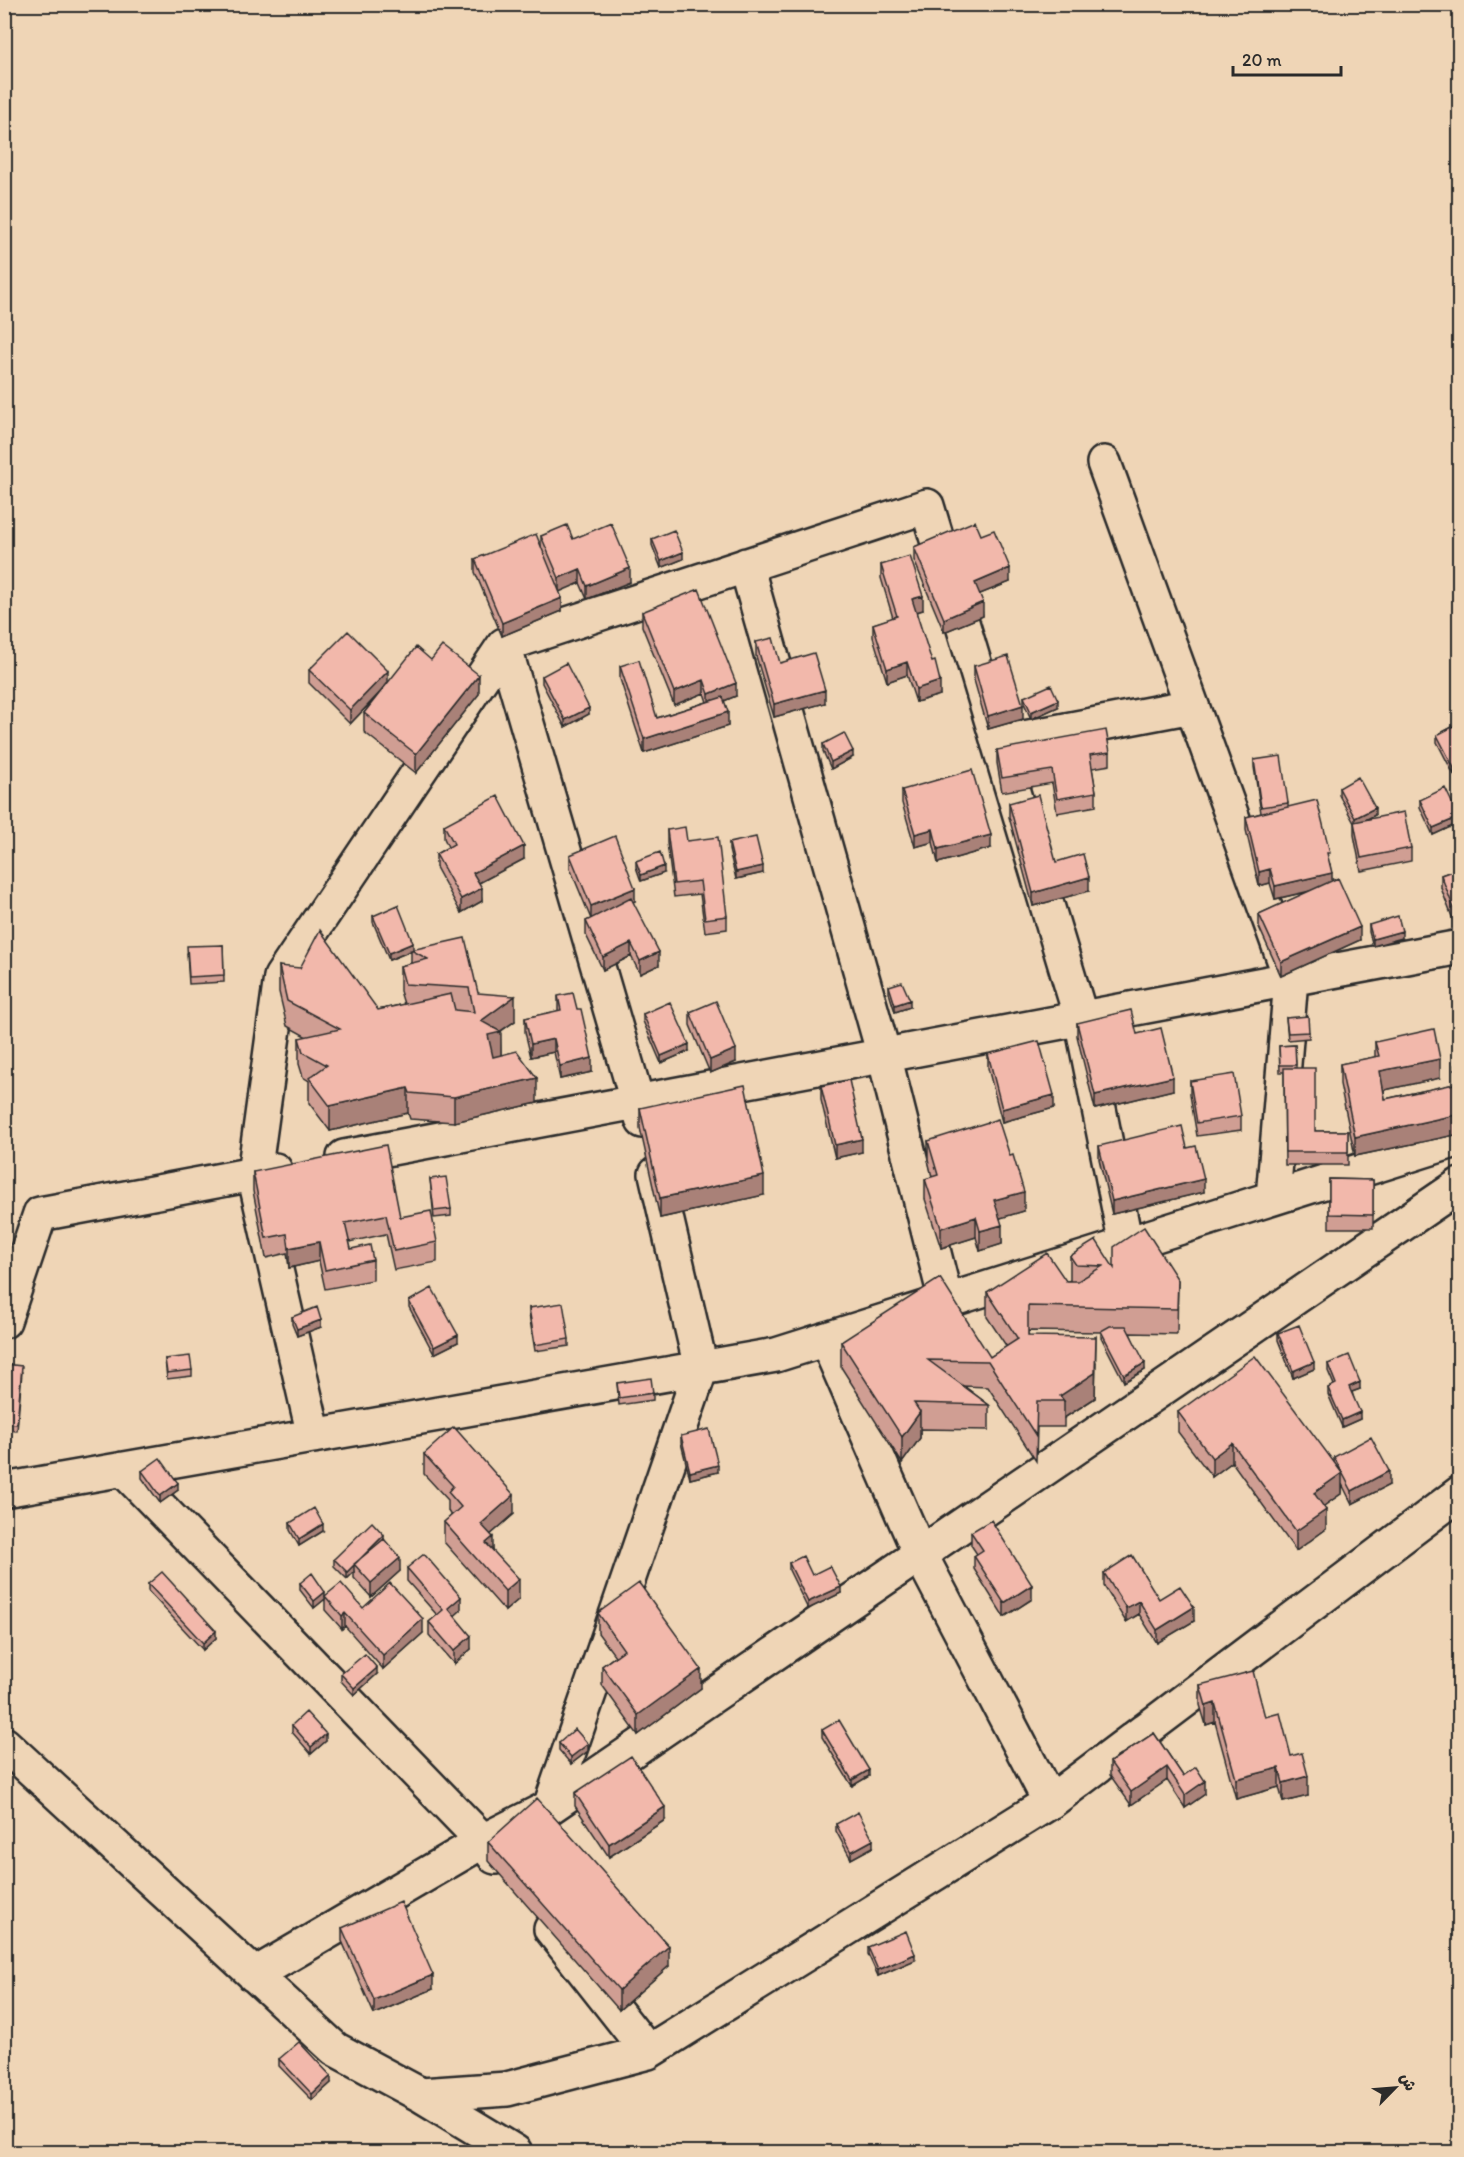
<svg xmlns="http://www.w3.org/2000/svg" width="1464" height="2157" viewBox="0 0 1464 2157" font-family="Itim,'Playpen Sans Arabic',sans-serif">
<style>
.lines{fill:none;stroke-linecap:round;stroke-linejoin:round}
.minor-casing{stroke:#2b2b2b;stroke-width:38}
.minor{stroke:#efd5b6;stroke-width:33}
.wall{fill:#d09e93;stroke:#2b2b2b;stroke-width:1.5}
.shaded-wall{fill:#a98178;stroke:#2b2b2b;stroke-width:1.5}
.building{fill:#f2b8ab;stroke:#2b2b2b;stroke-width:1.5}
</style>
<rect width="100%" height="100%" fill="#efd5b6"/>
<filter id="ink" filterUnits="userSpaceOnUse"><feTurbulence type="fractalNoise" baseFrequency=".0167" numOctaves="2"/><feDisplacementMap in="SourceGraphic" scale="12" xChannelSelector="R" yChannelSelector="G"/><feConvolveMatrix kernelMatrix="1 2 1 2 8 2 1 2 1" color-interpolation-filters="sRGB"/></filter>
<g filter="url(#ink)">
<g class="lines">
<g class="minor-casing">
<path id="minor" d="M1104 463 1291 979 1273 1198
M746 565 884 1055 946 1301
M504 645 643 1121
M998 743 1192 706
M344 1157 1460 947
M4 1321 40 1214 275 1170
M826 1339 920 1554 1050 1802
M314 1436 254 1174 281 977 504 645 927 506 1081 1018 1126 1245
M123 1469 483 1841 495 1857
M4 1490 776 1355 1460 1139
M4 1744 335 2049 421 2095 507 2089 648 2052 1050 1802 1460 1493
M550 1807 701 1368 656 1174
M551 1929 648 2052
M254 1975 483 1841 550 1807 1460 1185
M421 2095 515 2152"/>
</g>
<use href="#minor" class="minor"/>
</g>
<path class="wall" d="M981 535 1010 582 980 594 983 616 944 632 914 560V547Z
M541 536 573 539 630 582 587 599 580 583 559 591 562 611 502 636 475 572V559L541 547Z
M652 539 683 559 661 568 652 545Z
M881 565 923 610 916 612 940 695 916 702 907 675 887 682 873 637V624L893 618 881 578Z
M642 612 736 696 724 701 728 726 644 753 620 679V666L657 718 707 702 704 693 674 705 642 626Z
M756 642 780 663 825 703 774 717 756 656Z
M431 660 479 694 416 773 364 732V713L378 695 350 724 309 683V670L388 682Z
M974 666 1023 719 988 729 974 680Z
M542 676 589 714 565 727 542 683Z
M1024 697 1058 707 1031 719 1024 703Z
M1458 724 1454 775 1437 742V735Z
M823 744 853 757 831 769 823 751Z
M997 750 1110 752V765L1092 768 1096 792V806L1057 813 1052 783 1002 792 997 763Z
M1254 760 1288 803V807L1330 864 1332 881 1360 940 1281 976 1259 927V914L1311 891 1275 899 1270 883 1259 886 1246 830V817L1261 813 1254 767Z
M1339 788 1375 815 1366 819 1411 848V861L1361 871 1354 835V823L1339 795Z
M902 790 991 848 938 863 933 842 915 847 902 803Z
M1420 800 1459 823 1433 835 1420 807Z
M1009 803 1056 862 1089 891 1033 906 1009 817Z
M444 825 524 859 479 883 482 901 461 913 436 867V854L448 847 444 838Z
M667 830 687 841 727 916V929L705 932 700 894 674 897 667 843Z
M729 843 763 873 736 879 729 850Z
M570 855 635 901 633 902 659 965 640 974 631 956 603 970 586 935V921L591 919 570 868Z
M636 861 664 873 641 881 636 867Z
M1460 868 1459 935 1441 888V875Z
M373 916 413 949 478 993 515 1021 500 1032 501 1055 537 1103 454 1122 410 1119 408 1113 330 1131 309 1103V1081L303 1077 299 1064V1038L307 1037 287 1026 279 992V966L378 1010 404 1004 400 991V966L411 963V951L389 960 373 922Z
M1369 925 1402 938 1373 946 1369 932Z
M223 945 224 982 189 984 187 953Z
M889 986 910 1007 895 1012 889 993Z
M558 996 592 1072 560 1079 554 1052 531 1057 525 1032V1018L558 1011Z
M690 1012 736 1062 710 1073 690 1025Z
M643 1014 689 1051 661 1063 643 1021Z
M1286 1018 1309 1032V1038L1288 1040Z
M1077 1023 1137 1034 1173 1090 1095 1109 1077 1036Z
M1375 1042 1440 1078 1384 1090 1385 1099 1455 1084V1065L1460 1064V1134L1355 1156 1340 1084V1064L1375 1057Z
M1295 1045 1296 1068 1315 1131H1348V1165H1285L1284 1072H1280L1279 1046Z
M988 1054 1054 1108 1002 1122 988 1068Z
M1190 1081 1241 1116V1130L1197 1136 1190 1095Z
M821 1086 862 1152 835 1158 821 1100Z
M640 1108 764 1195 660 1218 640 1128Z
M928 1141 1024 1211 1000 1218 1002 1244 980 1251 976 1237 941 1248 925 1199V1179L932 1177 928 1160Z
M1099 1146 1187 1148 1204 1192 1112 1214 1099 1159Z
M253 1172 400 1217 437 1242V1262L394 1270 386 1234 349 1242 351 1249 373 1260V1280L325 1289 319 1261 289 1268 287 1253 266 1258 253 1191Z
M430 1179 451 1209V1216L434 1218Z
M1329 1179 1373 1180V1228H1329Z
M1070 1256 1114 1268 1178 1280 1177 1334 1130 1333 1145 1370 1124 1382 1101 1337V1332L1028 1331V1336L1096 1362 1095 1398 1064 1418V1427H1037L1036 1461 988 1387 964 1386 989 1405V1430L920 1429V1438L902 1463 841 1367V1342L990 1357 1007 1347 987 1317V1292L1070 1281Z
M409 1301 458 1342 434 1354 409 1307Z
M529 1308 569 1339V1346L535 1351 529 1314Z
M292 1317 321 1327 297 1336 292 1324Z
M1278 1333 1314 1369 1293 1378 1278 1340Z
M165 1359 192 1370V1376L167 1379Z
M4 1364 22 1372 17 1431 4 1430Z
M1328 1364 1360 1389 1352 1392 1360 1419 1342 1427 1328 1394V1388L1334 1385 1328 1371Z
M617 1383 653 1393V1400L619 1405Z
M1178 1412 1334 1463V1457L1389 1485 1352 1504 1342 1484V1493L1323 1506 1326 1529 1296 1551 1232 1462 1212 1477 1178 1432Z
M681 1436 718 1472 690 1479 681 1443Z
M424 1454 514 1514 491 1534 493 1551 519 1599 505 1611 444 1542V1522L451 1516 448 1511V1500L424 1474Z
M142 1471 178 1490 160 1503 142 1478Z
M290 1523 323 1531 299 1546 290 1530Z
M971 1532 1032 1599 1004 1617 974 1569V1556L977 1554 971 1545Z
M384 1539 400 1571 371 1597 354 1578V1572L347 1579 334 1566V1559Z
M789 1563 812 1575 841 1593 808 1609 789 1570Z
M407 1568 461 1610 454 1616 471 1649 454 1664 429 1635V1622L437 1615 407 1581Z
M1104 1573 1159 1599 1194 1621 1157 1643 1139 1614 1126 1622 1104 1586Z
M300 1583 325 1596 363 1608 423 1633 383 1669 345 1626 342 1629 325 1610V1599L314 1608 300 1590Z
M148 1584 216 1638 203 1650 148 1591Z
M598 1613 701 1688 638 1735 602 1685V1666L615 1656 598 1633Z
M341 1674H377L354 1695 341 1681Z
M1200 1685 1265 1717 1291 1756 1308 1796 1283 1802 1279 1787 1236 1799 1215 1722 1206 1725 1200 1705Z
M292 1725 326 1741 311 1754 292 1732Z
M822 1730 869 1776 852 1786 822 1737Z
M1154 1733 1183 1776 1205 1794 1185 1808 1167 1780 1131 1805 1110 1775V1762Z
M559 1743 588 1751 571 1764 559 1750Z
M575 1793 665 1820 609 1857 575 1806Z
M836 1824 873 1847 851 1859 836 1831Z
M488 1842 669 1966 619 2010 488 1861Z
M342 1928 433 1989 374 2014 342 1941Z
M868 1947 915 1960 878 1976 868 1954Z
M279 2059 331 2083 312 2100 279 2066Z"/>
<path class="shaded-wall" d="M683 552V559L661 568V561Z
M630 568V582L587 599V586Z
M1010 568V582L975 596V583Z
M580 569V583L559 592V578Z
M923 596V610L912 613V599Z
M562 598V611L502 636V623Z
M983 602V616L944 632V619Z
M907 662V675L887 682V669Z
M388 671V684L350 724V710Z
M479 675V694L416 773V754Z
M704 680V693L674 705V692Z
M940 681V695L916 702V689Z
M736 683V696L709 707V694Z
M825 690V703L774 717V704Z
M1058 700V707L1031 719V712Z
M1023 705V719L988 729V716Z
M589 708V714L565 727V720Z
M728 712V726L644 753V739Z
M853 751V757L831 769V762Z
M1460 766V772L1454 775V768Z
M1375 808V815L1355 825V818Z
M1459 817V823L1433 835V828Z
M933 829V842L915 847V834Z
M991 835V848L938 863V849Z
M524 846V859L473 886V873Z
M664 866V873L641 881V875Z
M763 866V873L736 879V872Z
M1270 869V883L1259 886V872Z
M1332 873V886L1275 899V886Z
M1089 877V891L1033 906V893Z
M482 888V901L461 913V899Z
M635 888V901L591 919V906Z
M1360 927V940L1281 976V962Z
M1402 931V938L1373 946V939Z
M413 943V950L389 960V953Z
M631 943V956L603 970V957Z
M659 952V965L640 974V961Z
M515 996V1021L499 1032H501V1057L488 1060 481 1021Z
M910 1000V1007L895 1012V1005Z
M554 1039V1052L531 1057V1044Z
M689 1044V1051L661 1063V1056Z
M736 1049V1062L710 1073V1060Z
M592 1058V1072L560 1079V1066Z
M1440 1059V1078L1380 1091V1071Z
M1173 1077V1090L1095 1109V1095Z
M537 1078V1103L454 1122V1097Z
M408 1088V1113L330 1131V1106Z
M1054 1095V1108L1002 1122V1109Z
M1460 1114V1134L1355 1156V1137Z
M862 1139V1152L835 1158V1145Z
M764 1176V1195L660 1218V1198Z
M1204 1179V1192L1112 1214V1201Z
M1024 1192V1211L994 1220V1200Z
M976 1217V1237L941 1248V1228Z
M1002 1225V1244L980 1251V1231Z
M319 1242V1261L289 1268V1248Z
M321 1320V1327L297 1336V1329Z
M458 1335V1342L434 1354V1347Z
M1096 1337 1095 1398 1064 1418V1401L1060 1396Z
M1314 1362V1369L1293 1378V1371Z
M1145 1363V1370L1124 1382V1375Z
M1360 1382V1389L1349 1393V1387Z
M920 1412V1438L902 1463V1437Z
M1360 1412V1419L1342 1427V1420Z
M1232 1443V1462L1212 1477V1458Z
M718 1465V1472L690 1479V1472Z
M1389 1471V1485L1352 1504V1491Z
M1342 1473V1493L1314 1513V1493Z
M178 1483V1490L160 1503V1496Z
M514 1495V1514L481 1543V1524Z
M1326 1510V1529L1296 1551V1531Z
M323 1524V1531L299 1546V1539Z
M384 1535V1542L354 1565Z
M493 1537V1556L486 1543Z
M400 1558V1571L371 1597V1583Z
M354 1565V1572L347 1579V1572Z
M519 1579V1599L505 1611V1591Z
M1032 1585V1599L1004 1617V1603Z
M841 1587V1593L808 1609V1602Z
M325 1592V1599L314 1608V1601Z
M461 1597V1610L448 1622V1608Z
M1139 1601V1614L1126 1622V1608Z
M1194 1607V1621L1157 1643V1630Z
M345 1613V1626L342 1629V1616Z
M423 1619V1633L383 1669V1655Z
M216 1631V1638L203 1650V1643Z
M471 1636V1649L454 1664V1651Z
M377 1668V1674L354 1695V1688Z
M701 1669V1688L638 1735V1715Z
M1215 1703V1722L1206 1725V1706Z
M326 1734V1741L311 1754V1747Z
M588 1744V1751L571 1764V1757Z
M1167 1767V1780L1131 1805V1792Z
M1279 1768V1787L1236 1799V1779Z
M869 1770V1776L852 1786V1780Z
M1308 1776V1796L1283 1802V1783Z
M1205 1781V1794L1185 1808V1795Z
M665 1807V1820L609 1857V1844Z
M873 1840V1847L851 1859V1852Z
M669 1946V1966L619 2010V1990Z
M915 1954V1960L878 1976V1970Z
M433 1975V1989L374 2014V2000Z
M331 2076V2083L312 2100V2094Z"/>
<path class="building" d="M975 521 981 535 994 530 1010 568 975 583 983 602 944 619 914 547Z
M611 523 630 568 587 586 580 569 559 578 541 536 567 525 573 539Z
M674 530 683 552 661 561 652 539Z
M536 534 562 598 502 623 475 559Z
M910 556 923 596 912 599 932 662 935 661 940 681 916 689 907 662 887 669 873 624 897 616 881 565Z
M699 589 736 683 709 694 704 680 674 692 642 612Z
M348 631 388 671 350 710 309 670Z
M773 638 780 663 814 653 825 690 774 704 756 642Z
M442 646 479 675 416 754 364 713 416 647 431 660Z
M1008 656 1023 705 988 716 974 666Z
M639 660 657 718 723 697 728 712 644 739 620 666Z
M566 663 589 708 565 720 542 676Z
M1051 685 1058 700 1031 712 1024 697Z
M1458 724 1460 726V766L1454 768 1437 735Z
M1106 730 1110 752 1090 755 1096 792 1057 799 1052 770 1002 778 997 750Z
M844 733 853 751 831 762 823 744Z
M1281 756 1288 803 1261 807 1254 760Z
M972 770 991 835 938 849 933 829 915 834 902 790Z
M1358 777 1375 808 1355 818 1339 788Z
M1445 788 1459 817 1433 828 1420 800Z
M1038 795 1056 862 1083 854 1089 877 1033 893 1009 803Z
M498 796 524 846 473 873 482 888 461 899 436 854 454 844 444 825Z
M1317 800 1330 853H1327L1332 873 1275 886 1270 869 1259 872 1246 817Z
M1404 812 1411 848 1361 858 1354 822Z
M685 827 687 841 718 837 727 916 705 919 700 881 674 884 667 830Z
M615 836 635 888 591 906 570 855Z
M756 837 763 866 736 872 729 843Z
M660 852 664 866 641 875 636 861Z
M1460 868V921L1459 922 1441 875Z
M1338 878 1360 927 1281 962 1259 914Z
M631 898 659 952 640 961 631 943 603 957 586 921Z
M398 905 413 943 389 953 373 916Z
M1398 916 1402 931 1373 939 1369 925Z
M320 930 378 1010 451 994 455 1010 474 1012 469 988 405 984 400 966 428 959 411 950 465 938 478 993 515 996 481 1021 501 1032 488 1035 493 1057 517 1051 537 1078 454 1097 410 1093 408 1088 330 1106 309 1078 327 1065 303 1052 299 1038 340 1029 287 1001 279 966 300 968Z
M223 945 224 975 189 977 187 946Z
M902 982 910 1000 895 1005 889 986Z
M573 993 577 1009H581L592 1058 560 1066 554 1039 531 1044 525 1018 561 1010 558 996Z
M716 1001 736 1049 710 1060 690 1012Z
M670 1002 689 1044 661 1056 643 1014Z
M1131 1010 1137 1034 1161 1028 1173 1077 1095 1095 1077 1023Z
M1308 1016 1309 1032 1288 1033 1286 1018Z
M1434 1029 1440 1059 1380 1071 1385 1099 1459 1083 1455 1065 1460 1064V1114L1355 1137 1340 1064 1379 1056 1375 1042Z
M1039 1041 1054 1095 1002 1109 988 1054Z
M1295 1045 1296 1065H1280L1279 1046Z
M1284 1068H1315V1131H1348V1152H1285Z
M1234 1074 1241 1116 1197 1123 1190 1081Z
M849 1080 862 1139 835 1145 821 1086Z
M745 1085 764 1176 660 1198 640 1108Z
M998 1119 1010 1156 1013 1155 1024 1192 994 1200 1002 1225 980 1231 976 1217 941 1228 925 1179 938 1175 928 1141Z
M1182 1126 1187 1148 1196 1146 1204 1179 1112 1201 1099 1146Z
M386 1145 400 1217 431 1211 437 1242 394 1251 386 1215 345 1223 351 1249 370 1245 373 1260 325 1270 319 1242 289 1248 287 1234 266 1238 253 1172Z
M446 1177 451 1209 434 1211 430 1179Z
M1329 1179 1373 1180V1215L1329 1214Z
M1144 1227 1178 1280 1177 1309 1028 1306V1336L1096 1337 1095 1373 1060 1396 1064 1401H1037L1036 1436 988 1361 928 1360 989 1405 914 1403 920 1412 902 1437 841 1342 940 1278 990 1357 1018 1339 987 1292 1047 1253 1066 1281H1078L1103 1266 1076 1265 1070 1256 1096 1240 1114 1268V1247Z
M432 1288 458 1335 434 1347 409 1301Z
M563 1303 569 1339 535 1345 529 1308Z
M317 1307 321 1320 297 1329 292 1317Z
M1299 1325 1314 1362 1293 1371 1278 1333Z
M1110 1326H1126L1145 1363 1124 1375 1101 1331Z
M1349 1355 1360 1382 1349 1387 1360 1412 1342 1420 1328 1388 1336 1384 1328 1364Z
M190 1356 192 1370 167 1373 165 1359Z
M1255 1356 1342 1473 1314 1493 1326 1510 1296 1531 1232 1443 1212 1458 1178 1412Z
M4 1364 22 1366 17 1424 4 1423Z
M651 1378 653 1393 619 1398 617 1383Z
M454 1427 514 1495 481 1524 493 1537 486 1543 519 1579 505 1591 444 1522 461 1507 448 1492 453 1486 424 1454Z
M709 1429 718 1465 690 1472 681 1436Z
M1371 1437 1389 1471 1352 1491 1334 1457Z
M160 1458 178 1483 160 1496 142 1471Z
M314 1508 323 1524 299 1539 290 1523Z
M991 1520 1032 1585 1004 1603 974 1556 983 1550 971 1532Z
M372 1522 384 1535 347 1572 334 1559Z
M384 1539 400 1558 371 1583 354 1564Z
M424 1554 461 1597 448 1608 471 1636 454 1651 429 1622 443 1610 407 1568Z
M1132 1555 1159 1599 1180 1586 1194 1607 1157 1630 1139 1601 1126 1608 1104 1573Z
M803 1556 812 1575 830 1566 841 1587 808 1602 789 1563Z
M162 1572 216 1631 203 1643 148 1584Z
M312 1573 325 1592 314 1601 300 1583Z
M341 1583 363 1608 390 1583 423 1619 383 1655 345 1613 342 1616 325 1596Z
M639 1583 701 1669 638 1715 602 1666 624 1650 598 1613Z
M365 1654 377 1668 354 1688 341 1674Z
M1253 1671 1265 1717 1280 1713 1291 1756 1302 1753 1308 1776 1283 1783 1279 1768 1236 1779 1215 1703 1206 1706 1200 1685Z
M306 1712 326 1734 311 1747 292 1725Z
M839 1720 869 1770 852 1780 822 1730Z
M575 1729 588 1744 571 1757 559 1743Z
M1154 1733 1183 1776 1196 1767 1205 1781 1185 1795 1167 1767 1131 1792 1110 1762Z
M631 1756 665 1807 609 1844 575 1793Z
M537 1798 669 1946 619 1990 488 1842Z
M858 1812 873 1840 851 1852 836 1824Z
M401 1902 433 1975 374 2000 342 1928Z
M906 1931 915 1954 878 1970 868 1947Z
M299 2042 331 2076 312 2094 279 2059Z"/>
</g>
<rect width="1464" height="2157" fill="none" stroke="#efd5b6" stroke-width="24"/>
<rect x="12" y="12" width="1440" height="2133" fill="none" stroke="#2b2b2b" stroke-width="2" filter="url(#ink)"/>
<g transform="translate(1395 2088) rotate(65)" stroke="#efd5b6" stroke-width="4.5" paint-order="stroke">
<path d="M0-4.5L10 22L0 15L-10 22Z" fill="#2b2b2b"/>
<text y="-9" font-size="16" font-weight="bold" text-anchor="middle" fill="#2b2b2b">ش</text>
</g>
<path d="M1233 66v9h108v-9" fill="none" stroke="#2b2b2b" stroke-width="3"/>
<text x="1242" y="66" font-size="18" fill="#2b2b2b" stroke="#efd5b6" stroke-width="4.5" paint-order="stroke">20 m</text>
</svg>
